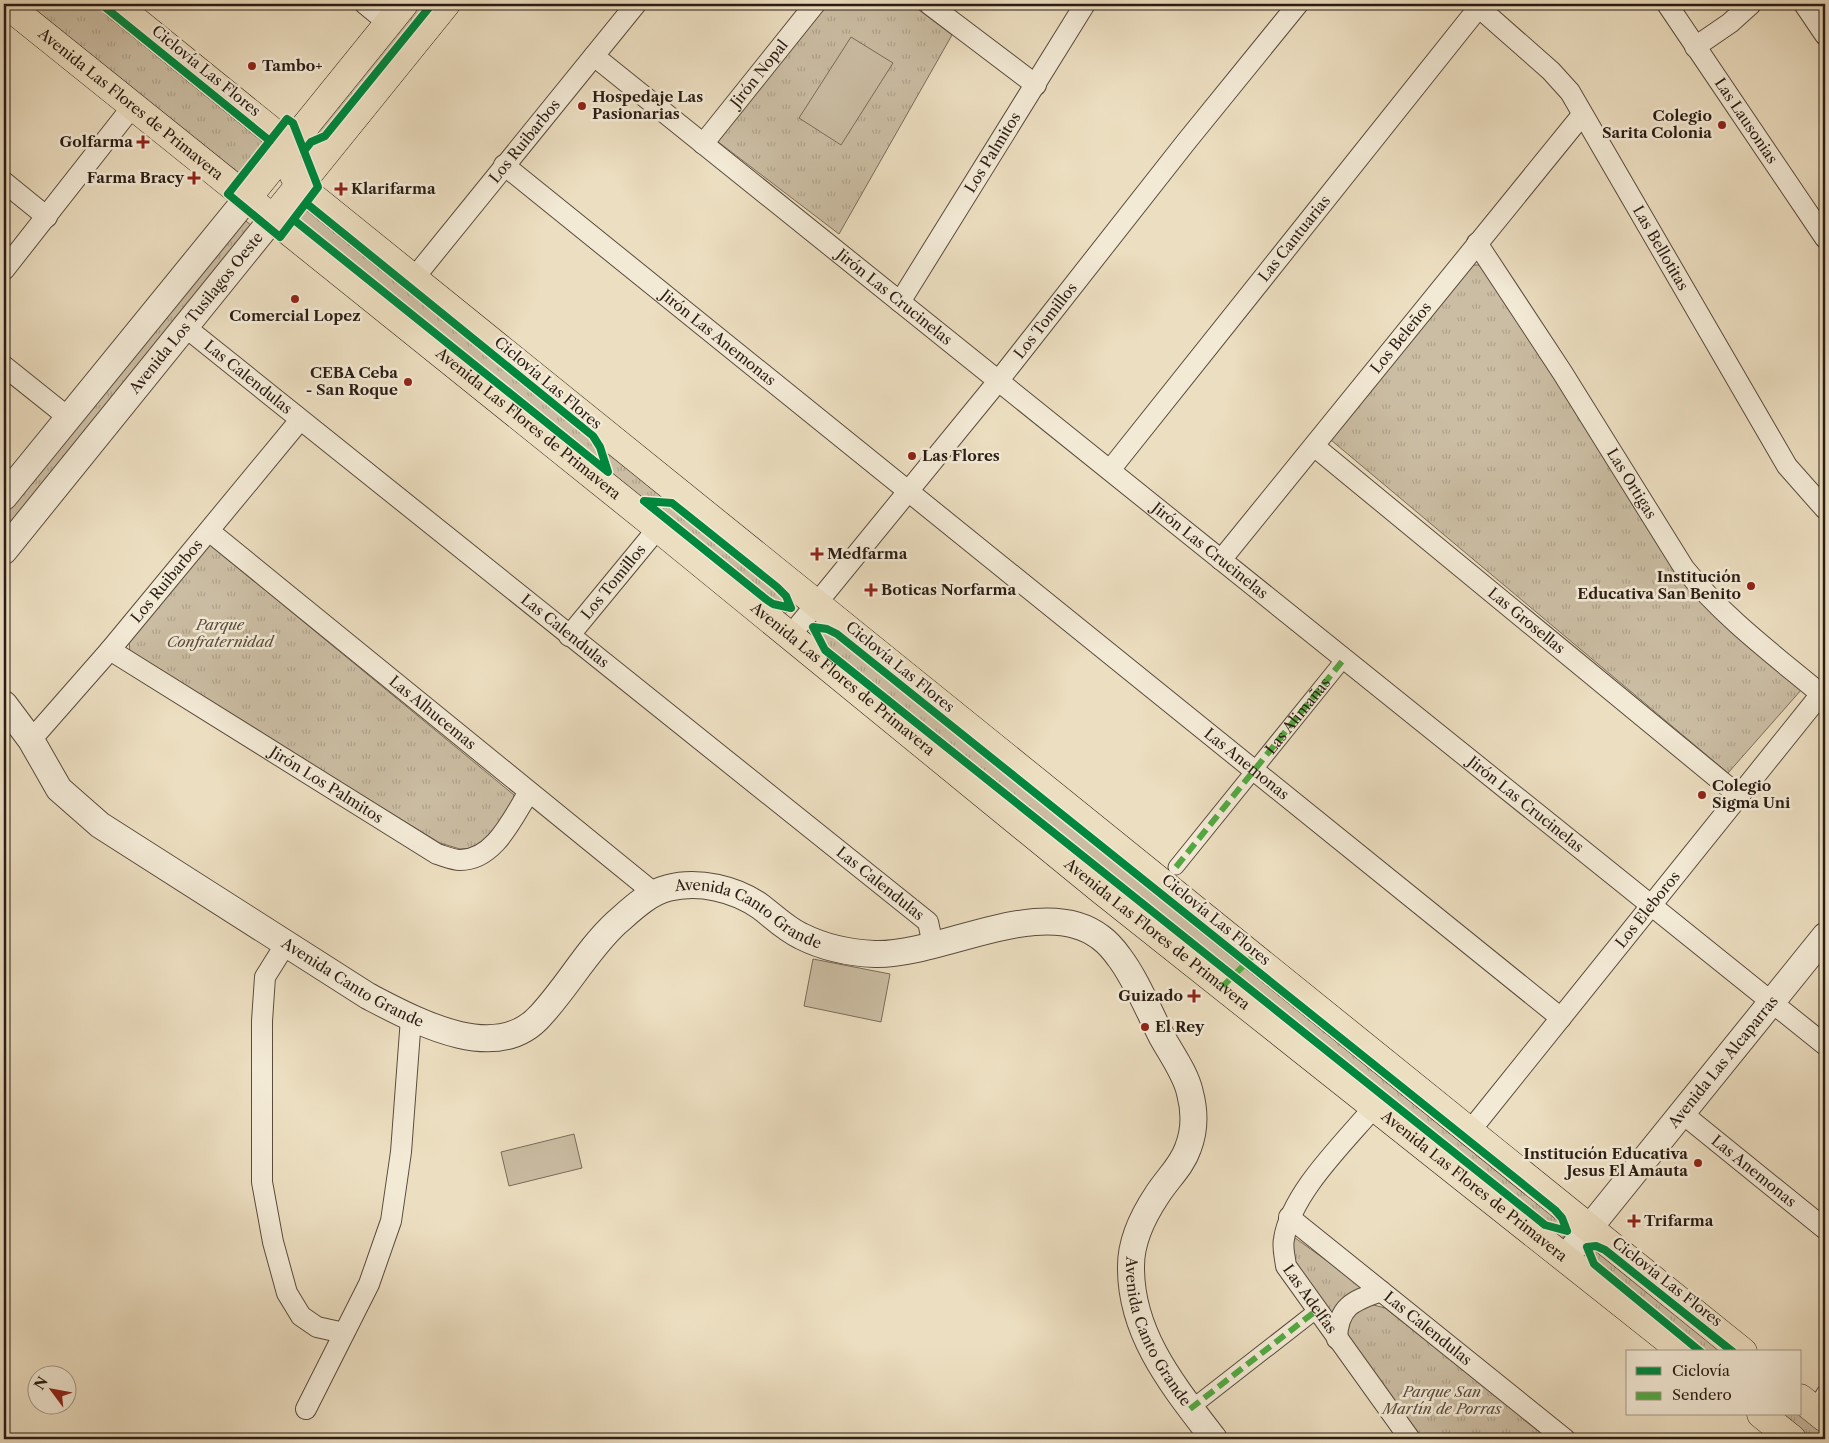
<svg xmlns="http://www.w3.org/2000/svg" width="1829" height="1443" viewBox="0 0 1829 1443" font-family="'Libre Caslon Text',serif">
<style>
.grass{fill:url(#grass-tufts);stroke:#7a6c5b}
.garden{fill:#cbbda3;stroke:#7a6c5b}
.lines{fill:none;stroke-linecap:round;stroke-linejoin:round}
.pedestrian-casing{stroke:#5a4c3e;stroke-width:17}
.minor-casing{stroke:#5a4c3e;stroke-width:22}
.tertiary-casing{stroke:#5a4c3e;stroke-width:28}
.primary-casing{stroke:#2a1c13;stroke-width:29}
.pedestrian{stroke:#f3ead6;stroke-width:15}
.minor{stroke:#f3ead6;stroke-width:20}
.tertiary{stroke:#f3ead6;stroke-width:26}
.primary{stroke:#ecdec0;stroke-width:28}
.quiet{stroke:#53a942;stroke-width:6;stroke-dasharray:12 6;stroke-linecap:butt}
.cycleway-casing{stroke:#f3ead6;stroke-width:11}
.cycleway{stroke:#00873e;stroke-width:8}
.poi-dot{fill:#8f2418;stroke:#f3ead6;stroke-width:2}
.labels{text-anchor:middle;stroke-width:5;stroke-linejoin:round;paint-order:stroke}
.poi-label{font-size:15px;font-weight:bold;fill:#2a1c13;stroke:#f3ead6;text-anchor:start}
.street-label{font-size:15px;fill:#2a1c13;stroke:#f3ead6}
.park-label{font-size:15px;font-style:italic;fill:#5a4c3e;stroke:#f3ead6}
</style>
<defs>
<pattern id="grass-tufts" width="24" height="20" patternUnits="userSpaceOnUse" patternTransform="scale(1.25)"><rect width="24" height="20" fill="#cbbda3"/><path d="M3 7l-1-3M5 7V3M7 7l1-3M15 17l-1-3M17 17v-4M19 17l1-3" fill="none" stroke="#aea28b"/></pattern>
</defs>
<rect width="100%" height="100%" fill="#ecdec0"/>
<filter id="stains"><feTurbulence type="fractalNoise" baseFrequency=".004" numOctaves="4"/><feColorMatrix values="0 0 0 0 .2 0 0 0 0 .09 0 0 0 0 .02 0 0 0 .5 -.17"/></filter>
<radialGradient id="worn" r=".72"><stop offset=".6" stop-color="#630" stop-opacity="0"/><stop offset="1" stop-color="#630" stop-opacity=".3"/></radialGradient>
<path class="grass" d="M23 4H93L267 142V149L244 177H239Z
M414 4H432L316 144 308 140Z
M827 4H911L952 35 839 234 717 141Z
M301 200 796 603 784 615 289 215Z
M241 217 257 230 4 540V511Z
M1471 265H1486L1673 562 1802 689 1728 773 1331 440Z
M209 544 514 795 513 807 494 833 475 848 460 849 440 843 130 653 129 640Z
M821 622 1572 1227 1564 1237 1559 1238 811 642 808 633Z
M1291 1235 1366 1289 1331 1322 1294 1265Z
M1589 1239 1734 1352H1700L1581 1255Z
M1366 1303 1385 1308 1550 1439H1422L1350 1345 1345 1325 1354 1311Z
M1777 1414H1800L1825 1426V1439H1808Z"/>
<path class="garden" d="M851 37 893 63 841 145 799 118Z
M813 959 890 974 881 1022 804 1006Z
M574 1134 582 1168 509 1186 501 1152Z"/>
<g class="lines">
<g class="pedestrian-casing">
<path id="pedestrian" d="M1176 867 1344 659
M1823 1395 1825 1392
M1190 1409 1317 1310"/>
</g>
<g class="minor-casing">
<g id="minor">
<path d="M365 4 388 23"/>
<path d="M929 4 1036 85"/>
<path id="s1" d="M1475 4 1551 71 1570 92 1787 466 1825 509"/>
<path id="s2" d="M1667 4 1825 238"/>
<path d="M1804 4 1825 35"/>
<path d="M1695 47 1730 23 1751 4"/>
<path id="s3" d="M594 56 1825 1045"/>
<path id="s4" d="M703 144 815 4"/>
<path id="s5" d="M504 165 1561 1018"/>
<path d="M4 182 47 217"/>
<path id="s6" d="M1477 243 1562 372 1684 568C1723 617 1773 654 1821 694"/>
<path d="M4 270 132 107"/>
<path id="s7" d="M414 278 636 4"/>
<path id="s8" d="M900 302 1085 4"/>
<path id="s9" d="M184 326 928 922 933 945"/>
<path d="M4 366 69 418"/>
<path id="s10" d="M1314 446 1738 795"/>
<path id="s11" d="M1110 470 1479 7"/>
<path id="s12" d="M209 531 654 893"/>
<path id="s13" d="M1221 560 1582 115"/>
<path id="s14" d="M569 636 658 528"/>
<path id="s15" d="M790 636 999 380 1186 142 1298 4"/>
<path id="s16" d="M110 650 437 854C444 856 453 860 460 860 495 860 513 817 529 792"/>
<path id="s17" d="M31 740 110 650 300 420"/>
<path d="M285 945 265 977 262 1021V1182L273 1242 287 1293 301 1316 317 1327 344 1333"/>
<path id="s18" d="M1375 1106C1345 1142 1291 1193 1284 1239 1282 1247 1285 1257 1286 1266L1410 1439"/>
<path id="s19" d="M1683 1114 1825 1229"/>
<path id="s20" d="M1470 1131 1825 689"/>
<path id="s21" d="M1289 1217 1565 1439"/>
<path d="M1337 1339C1338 1306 1353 1301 1381 1291"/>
<path d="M306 1409 369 1284 391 1221 401 1152 411 1018"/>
</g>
</g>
<g class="tertiary-casing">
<g id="tertiary">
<path d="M4 497 248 197"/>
<path id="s22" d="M4 551 273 218"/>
<path id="s23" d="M4 704 31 740 59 789 100 825 368 996C416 1021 497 1066 541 1015 568 986 587 950 616 923 631 910 648 893 668 888 699 880 736 889 761 907 774 917 786 929 801 936 823 947 850 953 875 954 940 956 1043 893 1100 937 1107 942 1114 950 1119 957 1136 979 1149 1012 1162 1037 1172 1055 1186 1074 1190 1093 1195 1112 1195 1130 1188 1148 1182 1166 1167 1179 1157 1195 1143 1216 1131 1240 1131 1266 1130 1335 1175 1388 1214 1439"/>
<path id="s24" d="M1565 1258 1825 936"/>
</g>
</g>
<g class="primary-casing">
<g id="primary">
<path id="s25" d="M6 4 658 528 1101 890 1683 1352"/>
<path d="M115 4 273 132 299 186 1743 1352"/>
<path d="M248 197 404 4"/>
<path d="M273 218 446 4"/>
<path d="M1800 1398 1825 1418"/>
<path d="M1761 1414 1792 1439"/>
</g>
</g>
<use href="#pedestrian" class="pedestrian"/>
<use href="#minor" class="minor"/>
<use href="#tertiary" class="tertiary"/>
<use href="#primary" class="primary"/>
<g class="quiet">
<path id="s26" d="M1176 867 1344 659"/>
<path d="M1223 986 1253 956"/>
<path d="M1823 1395 1825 1392"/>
<path d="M1190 1409 1317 1310"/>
</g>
<g class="cycleway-casing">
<path id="cycleway" d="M101 4 270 141
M287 119 293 123 318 187 280 237 228 194Z
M304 151 311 142 325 136 432 4
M294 220 608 472 600 447 593 436 306 203
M644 501 672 503 777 587 786 596 791 608 773 604 767 600Z
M813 627 827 629 837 634 1555 1210 1562 1218 1567 1231 1545 1225 825 650Z
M1701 1352 1594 1264 1587 1247 1596 1246 1605 1250 1733 1352"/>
</g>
<use href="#cycleway" class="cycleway"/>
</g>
<g class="poi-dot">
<circle cx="252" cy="66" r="5"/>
<circle cx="582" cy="106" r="5"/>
<circle cx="1722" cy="125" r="5"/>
<path d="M140.5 134.5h5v5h5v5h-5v5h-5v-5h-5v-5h5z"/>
<path d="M191.5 170.5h5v5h5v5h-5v5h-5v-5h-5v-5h5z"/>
<path d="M338.5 181.5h5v5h5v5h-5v5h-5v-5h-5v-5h5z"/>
<circle cx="295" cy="299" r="5"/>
<circle cx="408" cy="382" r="5"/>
<circle cx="912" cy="456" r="5"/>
<path d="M814.5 546.5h5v5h5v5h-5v5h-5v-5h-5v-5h5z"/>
<circle cx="1751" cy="586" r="5"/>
<path d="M868.5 582.5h5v5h5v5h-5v5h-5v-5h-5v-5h5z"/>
<circle cx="1702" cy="795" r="5"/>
<path d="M1191.5 988.5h5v5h5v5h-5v5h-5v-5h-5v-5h5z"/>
<circle cx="1145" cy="1027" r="5"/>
<circle cx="1698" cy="1163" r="5"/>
<path d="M1631.5 1213.5h5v5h5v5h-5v5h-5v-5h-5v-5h5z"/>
</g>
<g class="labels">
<g class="poi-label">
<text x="262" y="71">Tambo+</text>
<text x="592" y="102">Hospedaje Las<tspan x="592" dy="17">Pasionarias</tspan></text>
<text x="1712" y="121" text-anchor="end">Colegio<tspan x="1712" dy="17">Sarita Colonia</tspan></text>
<text x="133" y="147" text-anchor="end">Golfarma</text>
<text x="184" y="183" text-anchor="end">Farma Bracy</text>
<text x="351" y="194">Klarifarma</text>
<text x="295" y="321" text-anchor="middle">Comercial Lopez</text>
<text x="398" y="378" text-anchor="end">CEBA Ceba<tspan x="398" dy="17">- San Roque</tspan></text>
<text x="922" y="461">Las Flores</text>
<text x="827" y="559">Medfarma</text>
<text x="1741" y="582" text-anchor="end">Institución<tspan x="1741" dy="17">Educativa San Benito</tspan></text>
<text x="881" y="595">Boticas Norfarma</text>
<text x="1712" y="791">Colegio<tspan x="1712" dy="17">Sigma Uni</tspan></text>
<text x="1183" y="1001" text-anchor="end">Guizado</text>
<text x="1155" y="1032">El Rey</text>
<text x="1688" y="1159" text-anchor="end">Institución Educativa<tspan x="1688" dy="17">Jesus El Amauta</tspan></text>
<text x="1644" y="1226">Trifarma</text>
</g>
<g class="street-label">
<text transform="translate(206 71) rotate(39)" y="5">Ciclovía Las Flores</text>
<text dy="5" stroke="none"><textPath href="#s4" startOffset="90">Jirón Nopal</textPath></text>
<text dy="5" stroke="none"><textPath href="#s25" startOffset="160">Avenida Las Flores de Primavera</textPath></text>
<text dy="5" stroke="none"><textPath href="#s2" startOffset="141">Las Lausonias</textPath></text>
<text dy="5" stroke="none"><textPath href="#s7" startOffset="176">Los Ruibarbos</textPath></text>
<text dy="5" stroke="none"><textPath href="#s8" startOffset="176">Los Palmitos</textPath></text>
<text dy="5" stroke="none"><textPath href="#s11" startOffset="296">Las Cantuarias</textPath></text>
<text dy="5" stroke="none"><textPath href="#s1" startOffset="310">Las Bellotitas</textPath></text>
<text dy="5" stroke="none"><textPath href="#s3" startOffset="385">Jirón Las Crucinelas</textPath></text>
<text dy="5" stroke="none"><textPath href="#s22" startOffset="306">Avenida Los Tusilagos Oeste</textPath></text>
<text dy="5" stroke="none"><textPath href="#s15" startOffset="406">Los Tomillos</textPath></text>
<text dy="5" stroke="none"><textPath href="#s13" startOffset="286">Los Beleños</textPath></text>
<text dy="5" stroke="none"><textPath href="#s5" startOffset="275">Jirón Las Anemonas</textPath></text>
<text dy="5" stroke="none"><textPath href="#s9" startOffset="82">Las Calendulas</textPath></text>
<text transform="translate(548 383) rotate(40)" y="5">Ciclovía Las Flores</text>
<text dy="5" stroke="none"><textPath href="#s25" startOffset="670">Avenida Las Flores de Primavera</textPath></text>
<text dy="5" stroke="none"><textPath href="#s6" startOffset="286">Las Ortigas</textPath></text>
<text dy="5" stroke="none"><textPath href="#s3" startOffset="790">Jirón Las Crucinelas</textPath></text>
<text dy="5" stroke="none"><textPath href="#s17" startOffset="209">Los Ruibarbos</textPath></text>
<text dy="5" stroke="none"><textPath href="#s14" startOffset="70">Los Tomillos</textPath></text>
<text dy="5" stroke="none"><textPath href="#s10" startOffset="275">Las Grosellas</textPath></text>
<text dy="5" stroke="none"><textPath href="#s9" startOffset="488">Las Calendulas</textPath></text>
<text transform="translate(900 667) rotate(39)" y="5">Ciclovía Las Flores</text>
<text dy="5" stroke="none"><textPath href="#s25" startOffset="1075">Avenida Las Flores de Primavera</textPath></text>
<text dy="5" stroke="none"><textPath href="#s12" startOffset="288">Las Alhucemas</textPath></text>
<text dy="5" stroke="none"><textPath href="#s26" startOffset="194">Las Alimañas</textPath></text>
<text dy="5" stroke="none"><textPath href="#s5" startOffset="954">Las Anemonas</textPath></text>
<text dy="5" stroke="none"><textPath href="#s16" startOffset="255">Jirón Los Palmitos</textPath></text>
<text dy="5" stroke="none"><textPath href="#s3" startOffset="1195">Jirón Las Crucinelas</textPath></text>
<text dy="5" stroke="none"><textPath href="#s9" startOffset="892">Las Calendulas</textPath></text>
<text dy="5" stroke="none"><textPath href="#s20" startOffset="284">Los Eleboros</textPath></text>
<text dy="5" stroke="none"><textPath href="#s23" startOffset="932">Avenida Canto Grande</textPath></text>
<text transform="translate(1216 920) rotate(39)" y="5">Ciclovía Las Flores</text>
<text dy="5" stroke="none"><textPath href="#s25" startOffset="1480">Avenida Las Flores de Primavera</textPath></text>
<text dy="5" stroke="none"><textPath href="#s23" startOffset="454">Avenida Canto Grande</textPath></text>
<text dy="5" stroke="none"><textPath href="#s24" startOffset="252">Avenida Las Alcaparras</textPath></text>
<text dy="5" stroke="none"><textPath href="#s19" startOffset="91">Las Anemonas</textPath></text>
<text dy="5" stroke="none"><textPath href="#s25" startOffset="1885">Avenida Las Flores de Primavera</textPath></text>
<text transform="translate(1667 1282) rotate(38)" y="5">Ciclovía Las Flores</text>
<text dy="5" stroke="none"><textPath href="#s18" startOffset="231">Las Adelfas</textPath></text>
<text dy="5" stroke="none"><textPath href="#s21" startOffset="178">Las Calendulas</textPath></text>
<text dy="5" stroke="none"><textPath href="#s23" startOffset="1742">Avenida Canto Grande</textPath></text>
</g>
<g class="park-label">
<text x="220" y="630">Parque<tspan x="220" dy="17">Confraternidad</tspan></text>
<text x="1442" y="1397">Parque San<tspan x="1442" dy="17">Martín de Porras</tspan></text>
</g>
</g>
<rect width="1829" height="1443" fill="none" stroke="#ecdec0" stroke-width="20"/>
<rect x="5" y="5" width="1819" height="1433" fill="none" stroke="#2a1c13" stroke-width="2.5"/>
<rect x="10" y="10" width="1809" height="1423" fill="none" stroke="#2a1c13"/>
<rect x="1626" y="1350" width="175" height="65" fill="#f3ead6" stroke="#a39888"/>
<rect x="1636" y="1367" width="25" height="8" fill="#00873e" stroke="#a39888"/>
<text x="1672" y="1376" font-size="15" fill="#2a1c13">Ciclovía</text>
<rect x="1636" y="1392" width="25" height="8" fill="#53a942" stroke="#a39888"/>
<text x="1672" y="1400" font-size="15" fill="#2a1c13">Sendero</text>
<g transform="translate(52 1390) rotate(302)"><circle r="24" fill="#f3ead6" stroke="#a39888"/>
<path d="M0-4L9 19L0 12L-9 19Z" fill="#8f2418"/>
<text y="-8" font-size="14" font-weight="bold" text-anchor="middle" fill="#2a1c13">N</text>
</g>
<rect width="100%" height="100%" filter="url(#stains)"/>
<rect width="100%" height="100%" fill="url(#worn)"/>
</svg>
